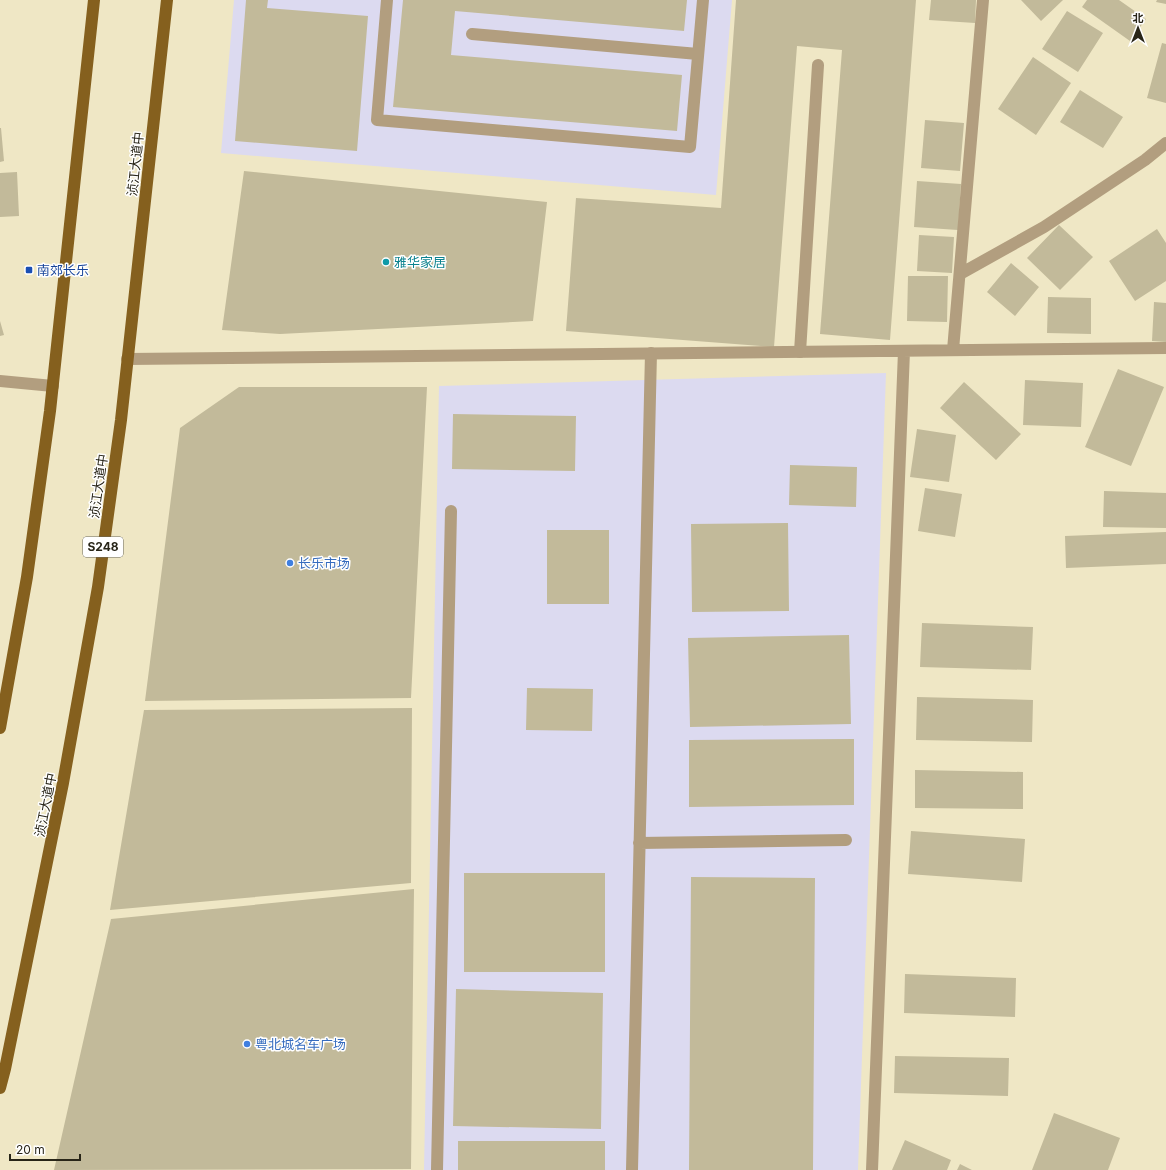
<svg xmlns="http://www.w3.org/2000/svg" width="1166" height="1170" viewBox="0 0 1166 1170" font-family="Inter,'Noto Sans SC',sans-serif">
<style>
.commercial{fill:#dcdaf0}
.building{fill:#c2ba9a}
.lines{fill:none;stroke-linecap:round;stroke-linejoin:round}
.lane{stroke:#b29e7f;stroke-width:12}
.street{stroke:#b29e7f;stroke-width:12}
.primary{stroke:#85601e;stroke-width:12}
.culture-dot{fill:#0f9aa8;stroke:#fff;stroke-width:1.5}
.transit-dot{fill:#1a4fb4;stroke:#fff;stroke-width:1.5}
.shop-dot{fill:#3f7fe0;stroke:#fff;stroke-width:1.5}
.labels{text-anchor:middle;stroke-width:3;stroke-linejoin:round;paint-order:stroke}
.shield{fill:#fff;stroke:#68665d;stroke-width:1}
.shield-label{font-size:12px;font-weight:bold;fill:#282518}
.street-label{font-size:13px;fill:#282518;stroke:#fff}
.culture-label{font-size:13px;fill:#0d838f;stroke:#fff;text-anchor:start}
.transit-label{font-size:13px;fill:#164399;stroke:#fff;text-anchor:start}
.shop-label{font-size:13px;fill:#366cbe;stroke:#fff;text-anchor:start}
</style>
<rect width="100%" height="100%" fill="#efe7c5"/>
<path class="commercial" d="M234 0H732L716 195 221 153Z
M886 373 858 1170H424L439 386Z"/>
<path class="building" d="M246 0H268L267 8 368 16 357 151 235 141Z
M403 0H687L684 31 455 11 451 55 682 75 677 131 393 107Z
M736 0H916L890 340 820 334 842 50 797 46 774 347 566 331 576 198 721 208Z
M931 0H976L975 23 929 20Z
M1021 0H1063L1041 21Z
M1087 0H1119L1146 19 1130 41 1082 7Z
M1157 0H1166V4L1156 2Z
M1067 11 1103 33 1078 72 1042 49Z
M1162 43 1166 44V103L1147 98Z
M1033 57 1071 83 1036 135 998 109Z
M1080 90 1123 117 1103 148 1060 122Z
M925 120 964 123 960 171 921 168Z
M0 128H1L4 161 0 162Z
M244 171 547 202 533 321 280 334 222 330Z
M17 172 19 216 0 217V173Z
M917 181 961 184 958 230 914 227Z
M1059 225 1093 257 1060 290 1027 258Z
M1157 229 1166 243V281L1135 301 1109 261Z
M919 235 954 237 952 273 917 271Z
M1011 263 1039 287 1015 316 987 292Z
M908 276H948L947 322 907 321Z
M1048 297 1091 298V334L1047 333Z
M1154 302 1166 303V342L1152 341Z
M0 321 4 335 0 336Z
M1118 369 1164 387 1131 466 1085 447Z
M1025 380 1083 383 1081 427 1023 425Z
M964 382 1021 434 996 460 940 408Z
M239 387H427L411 698 145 701 180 428Z
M453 414 576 416 575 471 452 469Z
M917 429 956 435 949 482 910 477Z
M790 465 857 467 856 507 789 505Z
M925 488 962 494 955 537 918 531Z
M1104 491 1166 493V528L1103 527Z
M788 523 789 611 692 612 691 524Z
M547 530H609V604H547Z
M1166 532V564L1066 568 1065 536Z
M922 623 1033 627 1031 670 920 667Z
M849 635 851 724 690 727 688 638Z
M527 688 593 689 592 731 526 730Z
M917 697 1033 700 1032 742 916 740Z
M412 708 411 883 110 910 144 710Z
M854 739V805L689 807V740Z
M915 770 1023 772V809L915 808Z
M911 831 1025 839 1022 882 908 874Z
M464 873H605V972H464Z
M691 877 815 878 813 1170H689Z
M414 889 411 1169 54 1170 111 919Z
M905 974 1016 978 1015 1017 904 1013Z
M456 989 603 993 601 1129 453 1126Z
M895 1056 1009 1058 1008 1096 894 1093Z
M1054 1113 1120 1138 1108 1170H1032Z
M905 1140 951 1160 947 1170H892Z
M458 1141H605V1170H458Z
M960 1164 972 1170H957Z"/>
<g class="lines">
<path class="lane" d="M387 0 377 120 690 147 703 0
M472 34 698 54
M800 352 818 65
M639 843 846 840
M437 1170 451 511
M632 1170 651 353"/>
<path class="street" d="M960 274 1044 227 1145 160 1166 143
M953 350 983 0
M127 359 1166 348
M0 381 53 386
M872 1170 904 351"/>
<path class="primary" d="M0 728 27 577 50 411 94 0
M0 1088 5 1069 63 783 98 587 121 420 167 0"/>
</g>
<circle class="culture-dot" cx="386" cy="262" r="4"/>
<rect class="transit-dot" x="25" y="266" width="8" height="8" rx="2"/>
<g class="shop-dot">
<circle cx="290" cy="563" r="4"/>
<circle cx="247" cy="1044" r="4"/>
</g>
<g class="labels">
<rect class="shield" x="83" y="537" width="40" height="20" rx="3"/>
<g class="shield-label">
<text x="103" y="551">S248</text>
</g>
<g class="street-label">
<text transform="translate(135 164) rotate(-84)" y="5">浈江大道中</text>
<text transform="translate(98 486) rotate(-82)" y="5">浈江大道中</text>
<text transform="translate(45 805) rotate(-79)" y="5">浈江大道中</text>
</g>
<g class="culture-label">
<text x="394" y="267">雅华家居</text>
</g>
<g class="transit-label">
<text x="37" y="275">南郊长乐</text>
</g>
<g class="shop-label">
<text x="298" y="568">长乐市场</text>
<text x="255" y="1049">粤北城名车广场</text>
</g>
</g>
<g transform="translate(1138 28)" stroke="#ffffff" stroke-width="3" paint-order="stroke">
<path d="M0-3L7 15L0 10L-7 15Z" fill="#282518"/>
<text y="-6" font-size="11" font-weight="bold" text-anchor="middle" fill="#282518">北</text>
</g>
<path d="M10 1154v6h70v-6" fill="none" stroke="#282518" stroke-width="2"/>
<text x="16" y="1154" font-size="12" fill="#282518" stroke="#ffffff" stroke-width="3" paint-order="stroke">20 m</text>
</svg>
